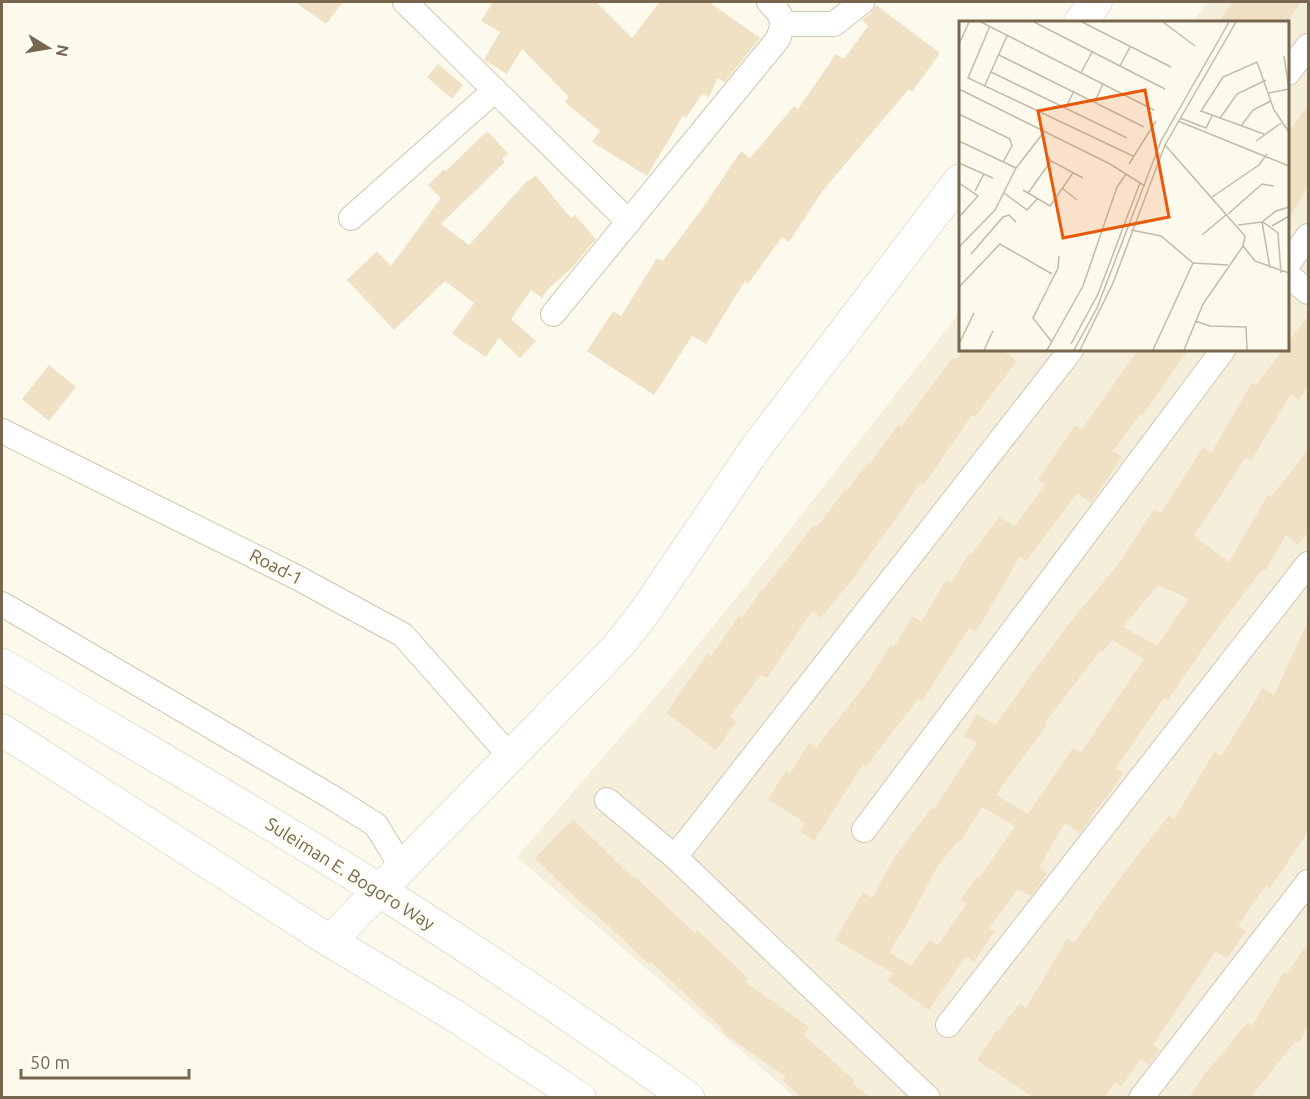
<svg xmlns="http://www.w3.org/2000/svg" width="1310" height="1099" viewBox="0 0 1310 1099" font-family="Ubuntu,sans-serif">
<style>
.residential{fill:#f4eeda}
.building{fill:#f1e1c4;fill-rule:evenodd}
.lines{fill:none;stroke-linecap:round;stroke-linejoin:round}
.minor-casing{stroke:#cfc6b0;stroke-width:26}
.tertiary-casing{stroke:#cfc6b0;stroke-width:33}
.secondary-casing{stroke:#d0c5ac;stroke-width:34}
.minor{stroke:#fff;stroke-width:24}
.tertiary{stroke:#fff;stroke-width:32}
.secondary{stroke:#fff;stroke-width:33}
.labels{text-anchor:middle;stroke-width:4.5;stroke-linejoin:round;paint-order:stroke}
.street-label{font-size:18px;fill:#78674e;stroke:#fffdf3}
.inset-road{fill:none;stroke:#c3bba8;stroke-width:1.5}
.view{fill:#e8590c;fill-opacity:0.15;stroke:#e8590c;stroke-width:3}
.inset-edge{fill:none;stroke:#78674e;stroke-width:3}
</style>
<rect width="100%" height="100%" fill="#fcfaec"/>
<path class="residential" d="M1209 2H1308V1097H795L517 857 663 688 749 582 960 312V350H1288V22H1192Z"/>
<path class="building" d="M295 2H343L326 24Z
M493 2H596L632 38 660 2H709L760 38 724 83 718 78 709 97 702 94 686 118 683 116 647 176 592 142 600 131 565 102 569 97 522 49 507 74 484 60 500 32 481 21Z
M1233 2H1301L1287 22H1218Z
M876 5 940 53 912 92 909 89 824 189 789 242 782 237 748 284 745 281 706 344 692 336 654 395 587 351 613 311 621 316 657 258 663 261 704 206 741 151 750 158 794 106 798 109 836 54 844 59 868 26 862 20 871 13Z
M438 64 463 85 452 99 427 77Z
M1308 106V187L1287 221V134Z
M487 131 508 153 502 159 505 162 441 224 469 245 526 182 536 176 571 218 575 215 596 239 573 267 548 289 542 298 531 290 511 319 536 341 520 358 499 338 486 357 452 334 474 303 445 281 394 330 347 280 377 251 391 266 441 198 428 185 444 169 446 171Z
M1308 316V387L1299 400 1291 394 1251 461 1246 457 1194 536 1229 562 1268 495 1271 497 1308 450V533L1298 545 1286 535 1265 571 1262 570 1213 634 1168 700 1164 698 1116 768 1123 773 1106 799 1105 798 1080 833 1065 823 1039 867 1047 873 1040 884 1030 896 1018 889 989 928 994 932 974 962 966 956 929 1010 888 981 893 973 835 940 863 892 872 898 894 858 932 808 934 809 977 743 964 736 977 714 995 725 1068 625 1119 563 1154 509 1161 513 1203 447 1211 453 1252 383 1256 385 1283 350H1287V344ZM1158 585 1189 599 1157 646 1123 627ZM1112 640 1144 659 1081 753 1073 748 1028 814 996 795 1047 724 1045 723 1100 651 1102 653ZM982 807 1015 826 980 877 978 876 961 899 967 903 938 945 930 940 911 966 889 952 907 924 936 869 958 840 960 842Z
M963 350H1002L1017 361 975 417 972 415 924 485 921 483 854 577 821 618 812 611 767 678 761 675 730 717 736 722 716 750 666 713 708 653 711 656 739 616 742 618 762 589 763 590 814 525 817 527 846 488 848 490 867 463 870 464 898 425 901 427 953 357 956 359Z
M1138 350H1188L1142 416 1140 414 1113 451 1122 457 1091 503 1077 493 1026 561 1020 556 976 632 969 628 922 701 918 699 866 767 863 764 814 841 800 831 805 823 768 799 786 771 790 774 809 743 816 748 868 681 891 645 894 647 913 616 921 622 946 580 951 583 968 555 970 556 1000 516 1014 527 1045 485 1038 480 1075 425 1082 429Z
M49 365 76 387 49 421 22 399Z
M1308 621V832L1270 888 1266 885 1238 926 1246 931 1227 959 1216 951 1153 1045 1160 1050 1153 1059 1149 1065 1141 1059 1121 1087 1115 1082 1104 1098H1034L977 1060 997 1030 998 1031 1020 1003 1026 1008 1067 939 1074 943 1120 878 1169 815 1174 819 1214 752 1221 756 1263 688 1274 695Z
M573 819 632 877 634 876 695 933 697 930 748 978 745 982 809 1027 804 1035 855 1081 853 1084 871 1098H802L782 1080 786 1077 722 1032 724 1030 651 962 649 964 586 905 584 906 535 858Z
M1308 943V1026L1299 1043 1296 1041 1250 1098H1189L1203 1076 1248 1022 1252 1026 1284 972 1287 973Z"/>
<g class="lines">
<g class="minor-casing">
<path id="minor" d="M405 2 629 222
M784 24H834L862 2
M1288 73 1308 46
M351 218 495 90
M1288 264 1308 236
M1288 275 1308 292
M553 314 778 39C785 20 783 16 769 2
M2 431 298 578 403 635 510 756
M2 604 330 796 376 825 395 856 400 870
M607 800 675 857 928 1098
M864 830 1223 350
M675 857 1071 350
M948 1025 1308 564
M1141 1098 1308 882"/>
</g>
<g class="tertiary-casing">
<path id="tertiary" d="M1080 22 1096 2
M2 730 330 941 455 1016 580 1098
M330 941 617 647 644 613 755 449 960 180"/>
</g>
<g class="secondary-casing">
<path id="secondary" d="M2 665C128 740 255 812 379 890 484 957 587 1026 688 1098"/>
</g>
<use href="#minor" class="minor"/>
<use href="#tertiary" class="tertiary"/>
<use href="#secondary" class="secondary"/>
</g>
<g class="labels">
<g class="street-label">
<text transform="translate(276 567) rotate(27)" y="6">Road-1</text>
<text transform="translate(350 874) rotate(32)" y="6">Suleiman E. Bogoro Way</text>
</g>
</g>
<g transform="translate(959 21)">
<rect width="330" height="330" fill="#fcfaec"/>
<path class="inset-road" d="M22 1 195 89M75 1 206 68M123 1 212 46M204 1 236 25M31 5 9 57 174 135M0 23 10 1M40 34 185 106M325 35 330 69M161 45 171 26M32 51 168 117M122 52 133 31M26 64 48 15M0 68 151 143 186 165M310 72 330 68M136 80 144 63M106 88 115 70M0 93 51 118 53 125 44 141M221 97 247 107 253 95M261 97 278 73 307 59M219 100 330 145M282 105 294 89 312 80M305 113 242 90 264 56 298 41 315 89 330 111M0 120 57 147 85 111M297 120 322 102M206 124 286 215 284 225 244 283 225 329M87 132 92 140 124 157M0 142 34 157M170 143 197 100M0 162 19 175 0 196M103 167 118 179M64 169 91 185 114 152M16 170 25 153M45 172 68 189 78 178M69 172 92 140M253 176 300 144 308 133M269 193 303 163 315 165M303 201 311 247M304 201 319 212 322 252M279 204 303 201 317 190 330 186M313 205 330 195M172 209 202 215 234 242 269 244M243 214 268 193M284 225 296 240 330 252M0 226 36 189 57 147M12 233 44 196 50 194 57 201M0 266 41 223 93 253M236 300 251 305 287 306 288 329M93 321 74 297 99 247 100 235M0 323 15 292M112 323 139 273 181 162M25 329 34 310M88 329 124 265 158 166 167 153M115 329 138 287 202 120 270 1M121 329 154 262 206 124 277 1M194 329 234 242"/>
<path class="view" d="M186 69 210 196 104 217 79 90Z"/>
<rect width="330" height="330" class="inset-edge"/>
</g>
<rect width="1310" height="1099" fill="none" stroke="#78674e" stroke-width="6"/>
<g transform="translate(48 48) rotate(101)" stroke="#fffdf3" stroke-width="4.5" paint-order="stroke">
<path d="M0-4.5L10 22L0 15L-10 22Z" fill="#78674e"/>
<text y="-9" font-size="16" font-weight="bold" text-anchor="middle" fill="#78674e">N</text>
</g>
<path d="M21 1069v9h168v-9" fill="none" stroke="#78674e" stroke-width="3"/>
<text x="30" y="1069" font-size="18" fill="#78674e" stroke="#fffdf3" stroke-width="4.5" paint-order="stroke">50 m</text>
</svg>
